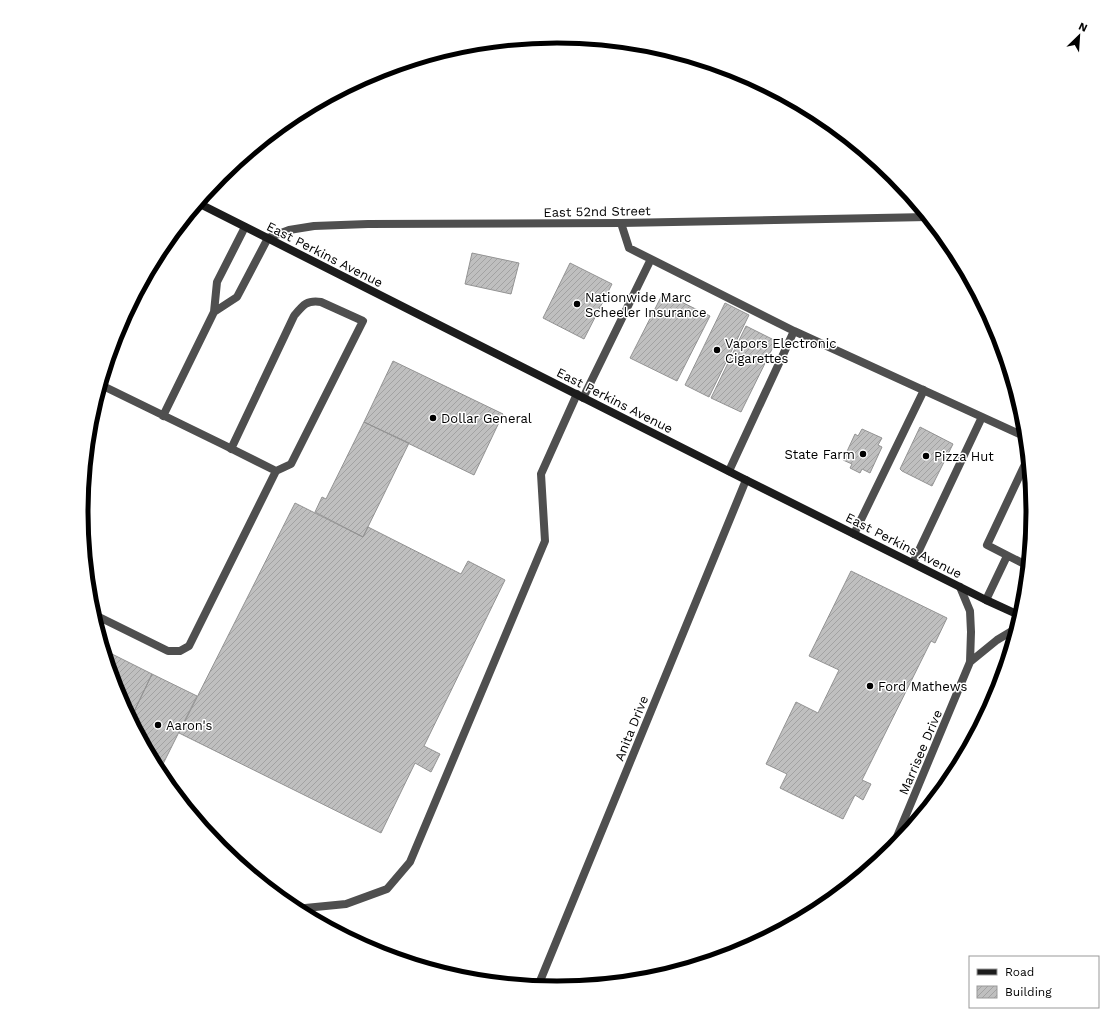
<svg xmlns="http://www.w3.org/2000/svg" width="1115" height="1024" viewBox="0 0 1115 1024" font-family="'Work Sans',sans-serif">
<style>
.building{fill:url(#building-hatch);stroke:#939393}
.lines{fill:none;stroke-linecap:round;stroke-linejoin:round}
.service{stroke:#4f4f4f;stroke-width:8}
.minor{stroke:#4f4f4f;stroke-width:8}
.secondary{stroke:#1c1c1c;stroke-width:8}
.poi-dot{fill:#000;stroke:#fff;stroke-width:1.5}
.labels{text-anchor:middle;stroke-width:3;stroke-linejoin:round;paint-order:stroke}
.street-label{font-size:13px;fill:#000;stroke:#fff}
.poi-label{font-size:13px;fill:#000;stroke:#fff;text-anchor:start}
.rim{fill:none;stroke:#000;stroke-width:5}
</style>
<defs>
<pattern id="building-hatch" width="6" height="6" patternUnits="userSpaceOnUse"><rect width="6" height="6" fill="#bfbfbf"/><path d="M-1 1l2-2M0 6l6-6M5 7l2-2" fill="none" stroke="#a2a2a2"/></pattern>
</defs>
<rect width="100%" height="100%" fill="#fff"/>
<path class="building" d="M472 253 519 263 511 294 465 284Z
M570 263 612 284 584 339 543 318Z
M663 293 710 316 677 381 630 358Z
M725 303 749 315 709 397 685 385Z
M746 326 776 341 741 412 711 398Z
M393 361 503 414 474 475 364 422Z
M364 422 409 443 363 537 315 512 322 497 326 499Z
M920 427 953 444 932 486 902 471 900 469Z
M862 429 882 438 878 445 882 447 870 473 862 469 860 473 850 468 852 464 843 460 855 434 858 436Z
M295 503 363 537 368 527 461 574 468 561 505 580 424 746 440 754 431 772 415 763 381 833 179 733Z
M851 571 947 618 935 643 931 641 862 780 871 784 863 800 855 795 843 819 780 788 787 774 766 764 796 702 818 713 839 670 809 656Z
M104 650 152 674 131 718 118 694Z
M152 674 197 696 159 772 131 718Z"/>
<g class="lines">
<path class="service" d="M621 223 629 248 794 331 729 471
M214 312 237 297 268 238
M794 331 1026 437
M101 385 224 445 276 471
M583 398 651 259
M163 416 214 312 217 282 245 227
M1028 458 987 545 1028 566
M854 534 924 390
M913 563 982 417
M986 600 1007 556
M93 614 168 651H180L189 646 276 471 291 464 363 321 321 302C306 300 303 305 294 316L231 449
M295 909 346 904 387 889 410 862 545 541 541 474 577 394"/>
<path class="minor" d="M268 238 289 230 314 226 368 224 621 223 928 217
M970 662 997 640 1017 628
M891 851 970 662 971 632 970 611 960 587
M538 986 746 480"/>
<path class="secondary" d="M198 203 746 480 986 600 1021 616"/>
</g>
<g class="poi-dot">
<circle cx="577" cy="304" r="4"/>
<circle cx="717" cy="350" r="4"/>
<circle cx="433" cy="418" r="4"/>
<circle cx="863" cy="454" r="4"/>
<circle cx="926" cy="456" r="4"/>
<circle cx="870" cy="686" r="4"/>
<circle cx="158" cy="725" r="4"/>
</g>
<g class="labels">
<g class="street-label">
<text transform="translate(597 211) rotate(-1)" y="5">East 52nd Street</text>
<text transform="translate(325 254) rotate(27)" y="5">East Perkins Avenue</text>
<text transform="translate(615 400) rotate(27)" y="5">East Perkins Avenue</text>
<text transform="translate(904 545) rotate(27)" y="5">East Perkins Avenue</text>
<text transform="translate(631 728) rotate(-68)" y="5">Anita Drive</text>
<text transform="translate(920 752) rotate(-67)" y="5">Marrisee Drive</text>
</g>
<g class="poi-label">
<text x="585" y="302">Nationwide Marc<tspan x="585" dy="15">Scheeler Insurance</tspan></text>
<text x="725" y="348">Vapors Electronic<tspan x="725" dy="15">Cigarettes</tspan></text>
<text x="441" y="423">Dollar General</text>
<text x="855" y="459" text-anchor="end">State Farm</text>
<text x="934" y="461">Pizza Hut</text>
<text x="878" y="691">Ford Mathews</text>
<text x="166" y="730">Aaron's</text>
</g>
</g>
<path d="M0 0H1115V1024H0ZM88 512a469 469 0 1 1 938 0a469 469 0 1 1-938 0Z" fill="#fff" fill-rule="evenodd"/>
<path class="rim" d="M88 512a469 469 0 1 1 938 0a469 469 0 1 1-938 0Z"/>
<rect x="969" y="956" width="130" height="52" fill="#ffffff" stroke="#999999"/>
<rect x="977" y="969" width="20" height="6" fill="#1c1c1c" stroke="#999999"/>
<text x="1005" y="976" font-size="12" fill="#000000">Road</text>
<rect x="977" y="986" width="20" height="12" fill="url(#building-hatch)" stroke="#999999"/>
<text x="1005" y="996" font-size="12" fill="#000000">Building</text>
<g transform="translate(1079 36) rotate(25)" stroke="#ffffff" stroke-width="3" paint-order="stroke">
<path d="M0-3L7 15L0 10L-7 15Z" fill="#000000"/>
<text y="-6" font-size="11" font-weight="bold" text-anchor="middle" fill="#000000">N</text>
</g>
</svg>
